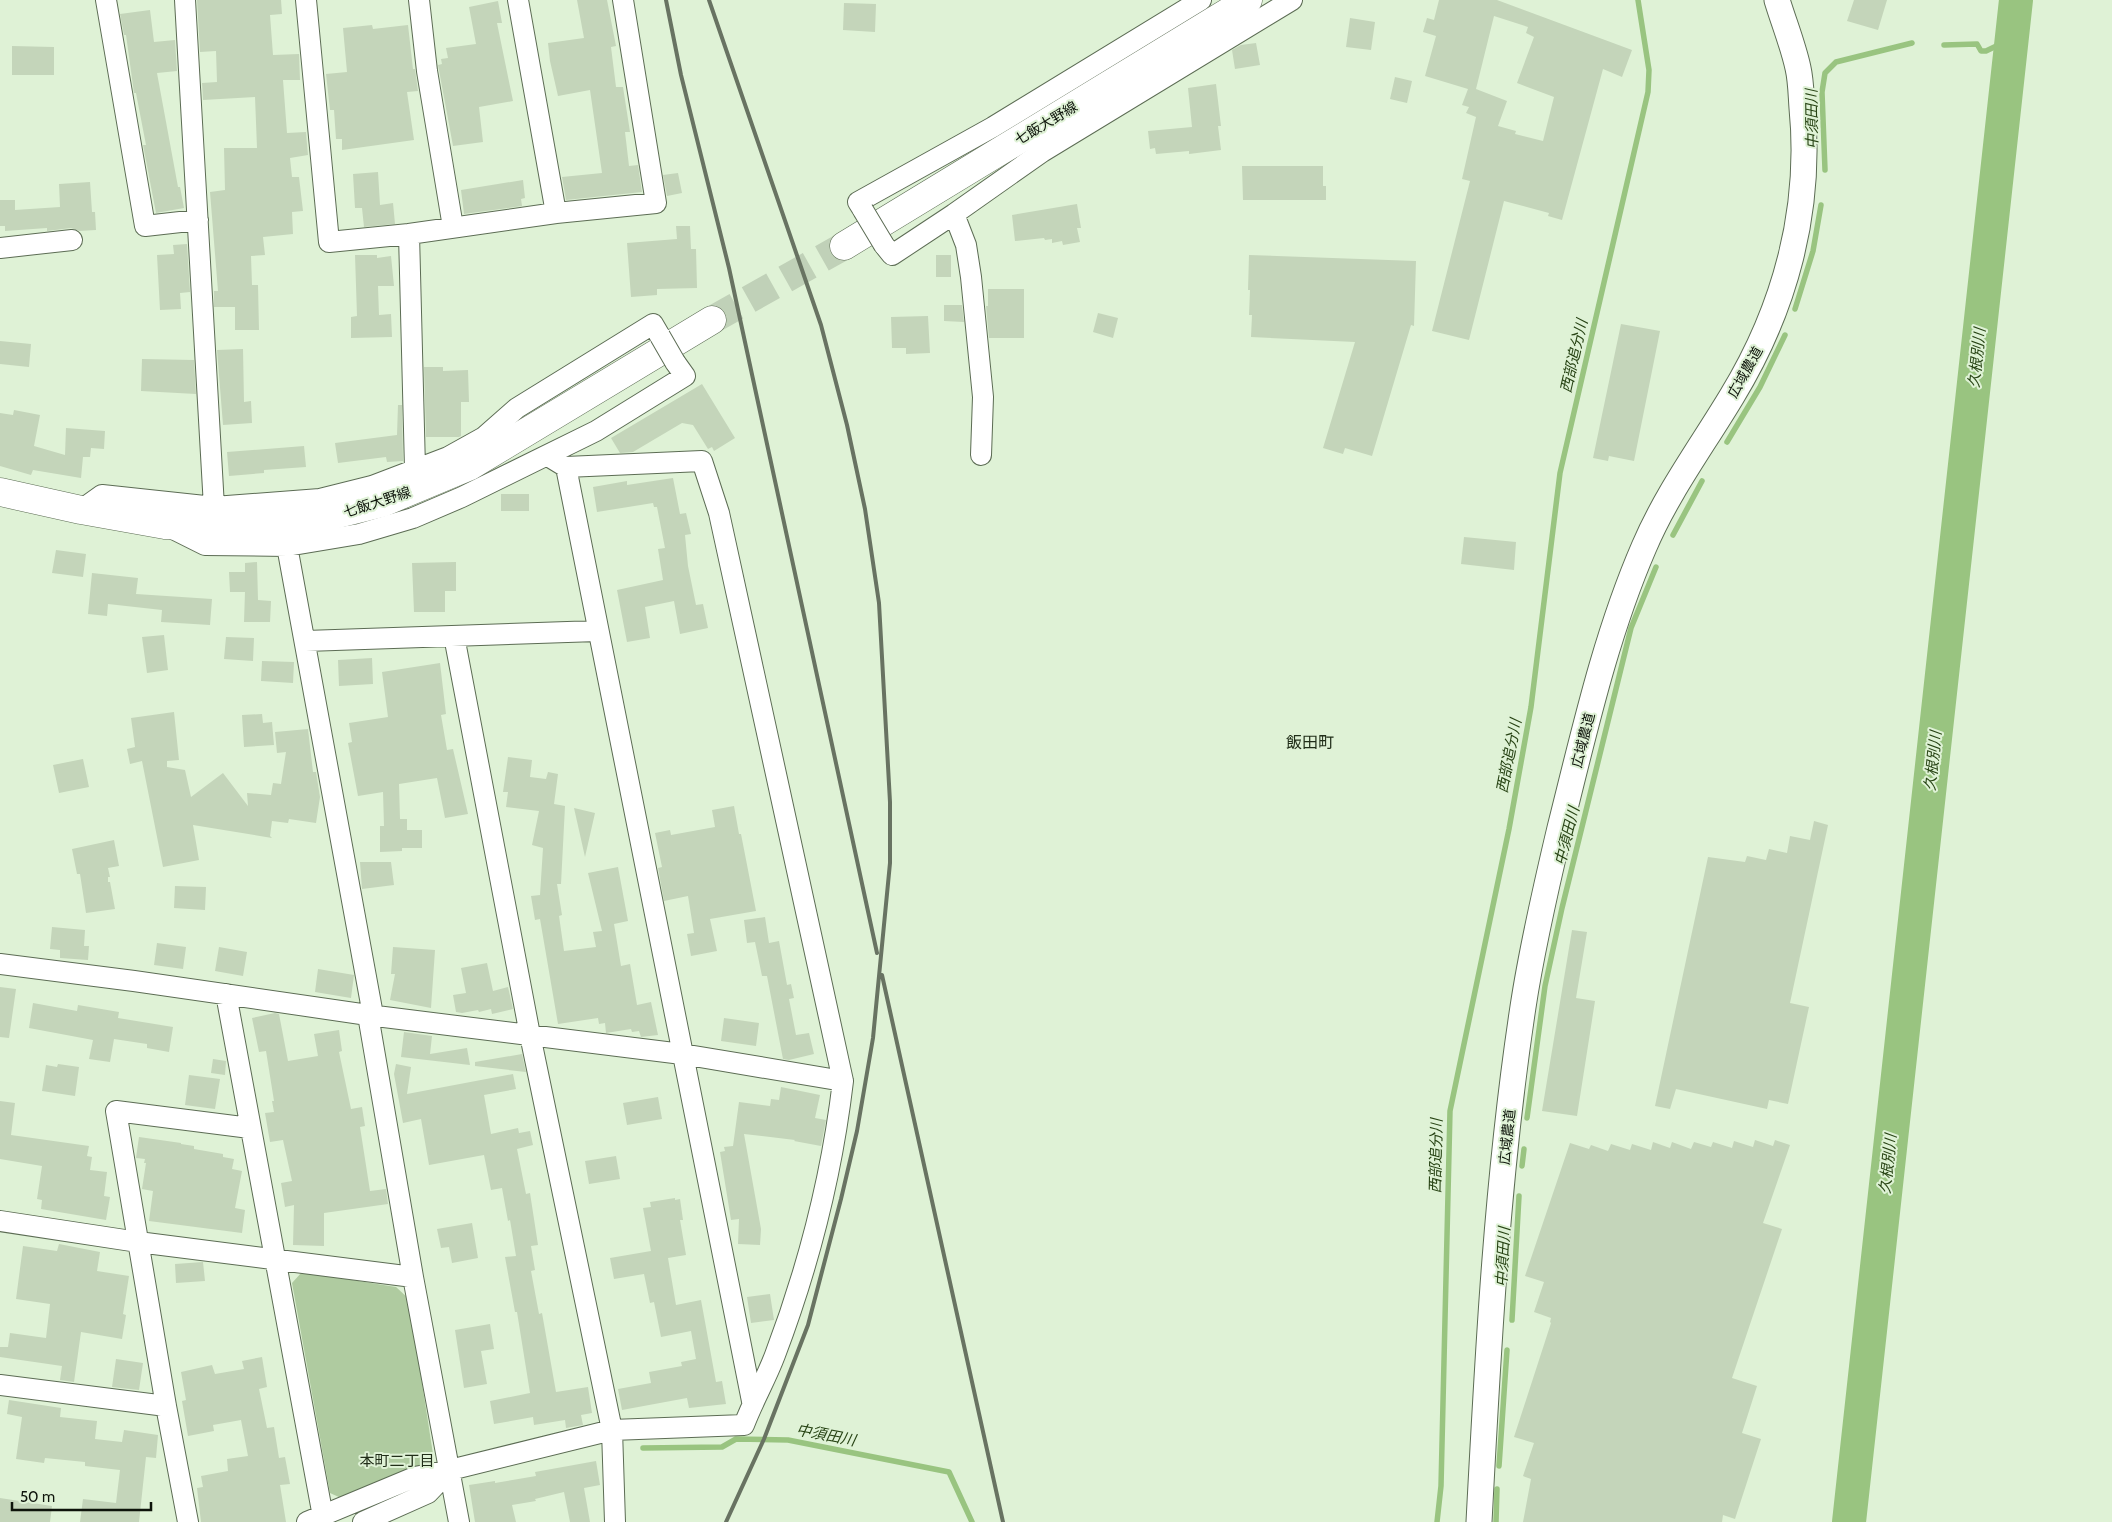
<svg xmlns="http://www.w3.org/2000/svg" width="2112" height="1522" viewBox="0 0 2112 1522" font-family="Cabin,'Noto Sans JP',sans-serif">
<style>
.green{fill:#afcba0}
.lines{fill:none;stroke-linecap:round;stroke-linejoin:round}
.stream{stroke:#99c480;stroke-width:5.5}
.river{stroke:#99c480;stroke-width:34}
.building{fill:#c4d5ba;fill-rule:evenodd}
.secondary-tunnel{stroke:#c0d1b8;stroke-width:28;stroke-dasharray:28 14;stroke-linecap:butt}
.minor-casing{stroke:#5c6c54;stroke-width:22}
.tertiary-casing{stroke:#5c6c54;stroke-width:27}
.secondary-casing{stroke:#5c6c54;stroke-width:29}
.minor{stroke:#fff;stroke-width:20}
.tertiary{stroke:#fff;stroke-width:25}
.secondary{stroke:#fff;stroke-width:28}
.rail{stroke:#687362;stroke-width:4}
.minor-bridge-casing{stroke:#5c6c54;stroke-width:22;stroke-linecap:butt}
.minor-bridge{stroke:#fff;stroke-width:20}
.labels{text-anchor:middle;stroke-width:4;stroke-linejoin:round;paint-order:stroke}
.street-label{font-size:14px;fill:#0e140b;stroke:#dff2d6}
.water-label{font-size:15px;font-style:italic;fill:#274314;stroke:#dff2d6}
.neighbourhood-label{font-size:15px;fill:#212e19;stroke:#dff2d6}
.quarter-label{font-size:16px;fill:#212e19;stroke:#dff2d6}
</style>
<rect width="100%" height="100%" fill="#dff2d6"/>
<path class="green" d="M302 1272 396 1287 409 1299 433 1454 431 1466 341 1498 330 1493 292 1283Z"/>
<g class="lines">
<path class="stream" d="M1944 45 1977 44 1981 51H1986L2013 38
M1825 170 1822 92 1825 73 1836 62 1912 43
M1795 309 1813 251 1821 205
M1727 442 1760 387 1785 335
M1673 535 1702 481
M1527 1118 1545 986 1562 908 1631 628 1656 567
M1522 1166 1524 1149
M1512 1320 1519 1196
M643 1448 722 1447 736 1439 788 1440 949 1472 972 1522
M1499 1466 1507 1350
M1437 1522 1441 1486 1450 1111 1509 829 1531 707 1560 473 1648 92 1649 70 1638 0
M1496 1522 1497 1489"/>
<path class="river" d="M1849 1522 2016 0"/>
</g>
<path class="building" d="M197 0H281L282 14 270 15 273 55 299 54 300 80H283L287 133 306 132 308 155 290 158 292 177H299L303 211 292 212 293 234 263 237 265 255 251 256 252 285H258L259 330H235V307H214V291H218L210 192 225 190 224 148H257L255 97 203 100 202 83 217 82 216 51 200 52Z
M577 0H607L616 46 611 47 616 87H623L630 132H625L629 166 638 165 642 192 566 200 562 177 602 173 590 90 558 96 550 61 548 43 584 38Z
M1439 0H1497L1632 50 1622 77 1603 69 1562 220 1548 216 1549 213 1504 201 1469 340 1432 331 1470 181 1462 179 1476 117 1466 113 1469 107 1462 105 1468 89 1425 76 1436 36 1423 32 1427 18 1434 20ZM1494 16 1528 27 1526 33 1534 37 1517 83 1554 97 1543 141 1515 134 1516 131 1498 126 1507 101 1476 89Z
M1854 0H1887L1878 30 1847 21Z
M498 1 502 23H497L513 101 479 107 483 142 453 146 438 65 442 64 441 59 448 58 446 48 476 44 469 7Z
M844 3 876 4 875 32 843 30Z
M150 10 154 42 175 40 177 71 157 73 178 187H180L184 208 156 213 143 145H146L136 93H134L126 35H124L120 14Z
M1350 18 1375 22 1371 50 1346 47Z
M372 25 373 29 408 25 413 69H415L418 91 407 92 414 140 342 150V139H336L334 110H330L326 74 347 72 343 28Z
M1256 43 1260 65 1235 69 1232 50 1241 45Z
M12 46 54 47V75H12Z
M1395 77 1412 81 1407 103 1390 99Z
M1216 84 1221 126H1218L1221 150 1189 154V151L1156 154 1155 148 1150 149 1148 131 1192 127 1188 88Z
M1242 166H1323V186H1326V200H1243Z
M378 172 380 205 393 203 395 224 364 227 362 208H355L353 174Z
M678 173 682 193 667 196 663 175Z
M523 180 525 198 521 199 522 206 464 214 461 190Z
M90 182 92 212H95L96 230 79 231 71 228 47 231V228L5 231V226H0V200H15V210L60 207 59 184Z
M1077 204 1081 228H1077L1080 242 1063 245 1062 241 1052 243V239L1045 240 1044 238 1015 241 1012 215Z
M676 226H690L691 249H696L697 288 657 289V295L631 297 627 243 677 239Z
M187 244 190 292 180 293 181 309 160 310 157 255 174 254 173 245Z
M355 255H377V258L391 256 394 286H378L379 315 391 314 392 337 351 338V317L357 316Z
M936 255H951V277H936Z
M1249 255 1416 261 1414 326 1411 325 1372 456 1345 448 1343 454 1323 448 1355 342 1251 337 1252 315H1249L1250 290H1248Z
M988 289H1024V338H989L986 306H988Z
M944 305H962L964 322 944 321Z
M1098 313 1118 318 1113 338 1093 332Z
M928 316 930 353 906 354V348H892L891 317Z
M1621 324 1660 331 1634 461 1609 456 1608 461 1593 458Z
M0 341 31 344 29 367 0 364Z
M243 349 244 402 251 401 252 423 223 425 217 350Z
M142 359 194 360 196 394 141 391Z
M424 367H443V371L468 370 469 402H461V436L459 437H426Z
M702 384 735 438 714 451 712 447 708 449 693 425 682 423 633 452 620 453 611 438Z
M398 405H402L403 461 387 462 386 457 338 463 335 443 397 435Z
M14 410 40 415 34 446 65 455 66 428 105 431 104 449 91 448 90 457H83L81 478 33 470 31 475 0 466V413L13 415Z
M304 446 306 467 264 470V473L229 476 227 452Z
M673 478 680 514 686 513 691 534 685 535 688 566 696 605 703 604 708 628 680 634 674 601 645 607 650 638 627 642 617 590 663 580 658 549 665 548 657 507H654L653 503 597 512 593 487 627 481V485Z
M501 494H529V511H501Z
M1464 537 1516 542 1514 570 1461 564Z
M56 550 86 554 83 577 52 573Z
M257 562 258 600 271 601 270 622H244L245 592H230L229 572H245V563Z
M456 562V591H445V612H414L412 563Z
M92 573 138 578 136 594 212 599 210 625 161 622 162 610 108 604 107 616 88 614Z
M164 635 168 670 147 673 142 637Z
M226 637 254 638 253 661 224 659Z
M372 658 373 684 339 686 338 660Z
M262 661 294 662 293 683 261 681Z
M440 663 446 714 441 715 447 750 453 749 468 814 445 818 437 778 399 784 400 819H407V830H422V848H402V851L380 852V826H384L383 792 358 796 348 743 352 742 349 723 388 717 382 672Z
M174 712 179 760 167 761V767L185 770 191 797 223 773 248 806 247 793 271 795 273 783 281 784 286 752 277 753 275 732 308 729 313 772H316L320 797 316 823 289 819 288 823 272 821 270 836 272 838 193 825 199 860 163 867 142 761 130 764 127 749 135 747 131 718Z
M262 714 263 723 272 722 274 745 244 747 242 715Z
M508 757 532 760 530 777 546 779 548 772 558 774 554 804 565 806 561 884H557L562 915 559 916 564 951 596 947 593 932 602 931 588 873 618 867 628 921 614 924 621 966 630 964 637 1005 651 1002 658 1035 641 1037 639 1031 632 1032 631 1029 606 1033 605 1023 599 1024 598 1018 558 1024 540 919 535 920 531 896 540 895 543 848 532 845 539 811 506 807 508 792H503Z
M83 759 89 787 59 793 53 765Z
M734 806 739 834H741L756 911 710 919 717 951 691 956 687 934 694 933 688 896 664 901 658 868 662 867 655 833 670 830 671 835 715 827 712 810Z
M574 808 595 813 585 857Z
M1814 821 1828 825 1790 1003 1809 1007 1788 1104 1769 1100 1767 1109 1676 1089 1670 1109 1655 1106 1708 857 1745 862 1747 856 1766 860 1769 849 1787 853 1790 836 1810 840Z
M114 840 119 866 108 868 110 877H108V882H110L115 909 86 913 80 874H77L72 849Z
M360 862H391L394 885 362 889Z
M175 886 206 887 205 910 174 908Z
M765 917 769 943 779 941 787 985 791 984 794 998 789 999 796 1035 809 1033 814 1054 789 1060 783 1059 767 976H762L755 942 747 943 744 920Z
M52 927 85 930 84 946H89L88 960 60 958V950L50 949Z
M1572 930 1587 932 1576 998 1595 1001 1577 1116 1542 1111Z
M157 943 186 947 183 969 154 965Z
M219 947 247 952 243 976 215 971Z
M393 947 435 950 431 1008 390 1000 395 974H391Z
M487 963 493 991 508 987 513 1009 492 1014 491 1009 479 1012 478 1010 462 1013 456 1012 453 995 466 993 461 968Z
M318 969 354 975 351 998 315 992Z
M0 987 16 989 9 1038 0 1037Z
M33 1003 77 1011 78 1005 119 1012 118 1018 173 1027 169 1052 147 1048V1044L114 1039 110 1062 89 1059 93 1040 29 1028Z
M275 1013 279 1014 288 1061 318 1056 314 1034 339 1030 342 1051 339 1052 351 1109 362 1107 365 1126 360 1127 370 1191 386 1189 388 1204 324 1213V1246L293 1245 294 1205 285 1207 281 1183 292 1181 283 1140 270 1142 265 1113 274 1112 272 1101H274L266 1051 259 1052 252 1018Z
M724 1018 759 1023 756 1046 721 1041Z
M404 1032 432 1036 430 1054 467 1048 470 1065 401 1057Z
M522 1054 526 1072 475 1066V1062Z
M213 1059 226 1061 225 1075 211 1073Z
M58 1064 79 1067 75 1096 42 1091 46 1065 57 1067Z
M396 1064 411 1067 407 1094 513 1074 516 1089 484 1095 491 1134 518 1128 519 1133 530 1131 533 1145 517 1149 526 1194 530 1193 538 1245 531 1246 535 1270 531 1271 539 1314 542 1313 556 1392 588 1387 592 1413 581 1415 583 1425 566 1428 565 1420 534 1425 533 1417 494 1424 490 1401 530 1393 517 1312H515L505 1257 516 1256 510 1220 508 1221 502 1188 491 1190 484 1155 429 1165 421 1119 403 1123 394 1074Z
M189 1075 220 1079 215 1109 185 1105Z
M781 1087 820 1095 815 1118 826 1120 821 1146 794 1141 795 1140 744 1134 761 1229 760 1245 738 1244 739 1219 731 1220 720 1152 725 1151 724 1147 733 1146 739 1102 770 1106 771 1099 779 1100Z
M658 1097 662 1119 627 1125 623 1103Z
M0 1101 15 1103 11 1135 89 1146 87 1156 92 1157 90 1170 107 1172 104 1196 110 1197 106 1220 41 1209 42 1200 37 1199 42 1166 0 1159Z
M139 1137 181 1143V1144L194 1146V1149L223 1154V1157L234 1159 232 1169 242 1171 235 1208 245 1210 242 1233 149 1221 153 1191 142 1189 146 1163H144L145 1159 136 1158Z
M1755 1140 1773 1146 1775 1140 1790 1145 1763 1223 1782 1229 1732 1378 1757 1386 1742 1433 1761 1439 1735 1519 1723 1515 1722 1522H1523L1531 1479 1523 1476 1534 1443 1514 1437 1551 1323 1550 1322 1551 1318 1534 1312 1544 1282 1525 1276 1570 1143 1589 1149 1591 1145 1608 1151 1611 1144 1630 1150 1632 1144 1651 1150 1653 1142 1670 1148 1672 1142 1691 1149 1694 1142 1711 1147 1713 1142 1732 1148 1734 1141 1753 1147Z
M616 1156 620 1179 589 1184 585 1161Z
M675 1198V1200L680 1199 683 1220H680L686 1255 668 1258 676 1305 701 1300 716 1382 722 1381 726 1404 689 1408 687 1398 622 1410 618 1389 651 1383 649 1372 682 1366 681 1362 696 1359 691 1331 661 1337 654 1302 650 1303 644 1274 614 1279 610 1258 651 1251 643 1208 651 1207 650 1202Z
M472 1223 478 1258 452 1263 449 1247 441 1248 437 1229Z
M59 1244 100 1252 97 1271 129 1276 123 1314 126 1315 122 1339 81 1332 74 1382 60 1380 62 1366 0 1357V1347H8L10 1333 46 1338 50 1304 16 1299 23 1246 57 1251Z
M203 1262 205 1281 176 1283 175 1264Z
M770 1294 774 1320 751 1323 747 1297Z
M490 1324 494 1349 481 1351 487 1384 464 1388 455 1330Z
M262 1357 267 1387 259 1389 267 1428 274 1427 279 1458 285 1457 290 1484 280 1485 286 1522H201L197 1488 203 1487 201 1476 228 1471 227 1459 248 1456 241 1420 213 1425 214 1431 188 1436 182 1401 186 1400 181 1372 212 1365 215 1374 244 1369 242 1361Z
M116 1359 143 1363 139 1390 112 1387Z
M9 1400 61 1408 60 1417 97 1421 95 1439 122 1442 124 1430 158 1435 156 1458 146 1457 139 1522H80L83 1499 116 1503 120 1470 85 1466V1462L45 1458 44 1463 16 1459 22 1417 7 1414Z
M596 1461 600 1485 584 1488 590 1522H570L564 1492 535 1499 536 1501 512 1505 516 1522H475L469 1485 495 1481V1483L536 1476 535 1472Z
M0 1498 52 1506 50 1522H0Z"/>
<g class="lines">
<path class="secondary-tunnel" d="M712 320 844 246"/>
<g class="minor-casing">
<path id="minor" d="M106 0 145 226 198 220
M185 0 214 507
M306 0 329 242 409 234
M419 0 427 71 453 227
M863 210 858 202 993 127 1201 0
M556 213 656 203 623 0
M954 214 966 245 971 277 983 397 981 455
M884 245 892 255 954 214 1042 152 1292 0
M0 248 72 240
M566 467 752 1401
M415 468 409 234 556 213 518 0
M81 510 102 495 214 507 320 499 372 486 448 457 484 437 517 408 653 324 660 336
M171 528 205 545 287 546 359 534 413 518 462 497 596 431 685 376 675 362
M287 546 373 1015
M454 636 530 1035 612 1430 615 1522
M306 641 597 631
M0 964 134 981 368 1015 682 1054 843 1081
M226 994 324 1522
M368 1015 413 1277 459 1522
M0 1221 138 1242 413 1277
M0 1385 166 1406
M188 1522 166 1406 116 1111 250 1128
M307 1522 415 1477 450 1470
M363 1522 428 1493 450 1470 612 1430 744 1425C753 1401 766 1379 775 1355 808 1268 832 1174 843 1081L719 513 702 461 566 467 548 456"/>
</g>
<g class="tertiary-casing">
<path id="tertiary" d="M1479 1522C1488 1350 1497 1178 1523 1007 1532 947 1546 887 1560 828 1584 733 1605 637 1644 547 1667 493 1702 446 1732 396 1785 309 1812 210 1802 108 1801 95 1801 81 1798 68 1793 45 1784 23 1777 0"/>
</g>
<g class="secondary-casing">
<path id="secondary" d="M844 246 1248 0
M0 492 81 510 165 525 228 528 286 524 334 515 382 503 470 466 712 320"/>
</g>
<use href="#minor" class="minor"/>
<use href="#tertiary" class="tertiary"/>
<use href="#secondary" class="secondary"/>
<path class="rail" d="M666 0 681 75 729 268 877 953
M709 0 821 325 847 425 865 509 879 603 890 802V863L873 1038 857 1131 841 1199 808 1325 764 1439 726 1522
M882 975 1003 1522"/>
<g class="minor-bridge-casing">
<path id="minor-bridge" d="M863 210 884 245
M660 336 675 362"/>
</g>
<use href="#minor-bridge" class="minor-bridge"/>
</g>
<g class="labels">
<g class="street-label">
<text transform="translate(1046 123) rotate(-31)" y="5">七飯大野線</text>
<text transform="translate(1745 372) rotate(-61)" y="5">広域農道</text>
<text transform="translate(377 502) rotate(-18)" y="5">七飯大野線</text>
<text transform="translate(1583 740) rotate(-76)" y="5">広域農道</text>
<text transform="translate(1507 1137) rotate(-84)" y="5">広域農道</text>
</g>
<g class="water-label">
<text transform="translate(1812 119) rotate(-91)" y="5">中須田川</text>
<text transform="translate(1574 356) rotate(-77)" y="5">西部追分川</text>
<text transform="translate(1977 358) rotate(-84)" y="5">久根別川</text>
<text transform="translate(1509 756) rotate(-79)" y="5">西部追分川</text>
<text transform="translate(1933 761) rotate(-84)" y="5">久根別川</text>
<text transform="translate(1567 836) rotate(-76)" y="5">中須田川</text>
<text transform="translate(1436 1156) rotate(-89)" y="5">西部追分川</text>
<text transform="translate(1888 1164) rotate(-84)" y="5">久根別川</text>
<text transform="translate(1503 1257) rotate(-87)" y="5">中須田川</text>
<text transform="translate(826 1435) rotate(11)" y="5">中須田川</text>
</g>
<g class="neighbourhood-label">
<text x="397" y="1466">本町二丁目</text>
</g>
<g class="quarter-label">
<text x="1310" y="748">飯田町</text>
</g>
</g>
<path d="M12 1502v8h139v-8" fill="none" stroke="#0e140b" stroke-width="2.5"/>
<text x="20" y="1502" font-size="15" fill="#0e140b" stroke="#dff2d6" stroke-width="4" paint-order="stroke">50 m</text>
</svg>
